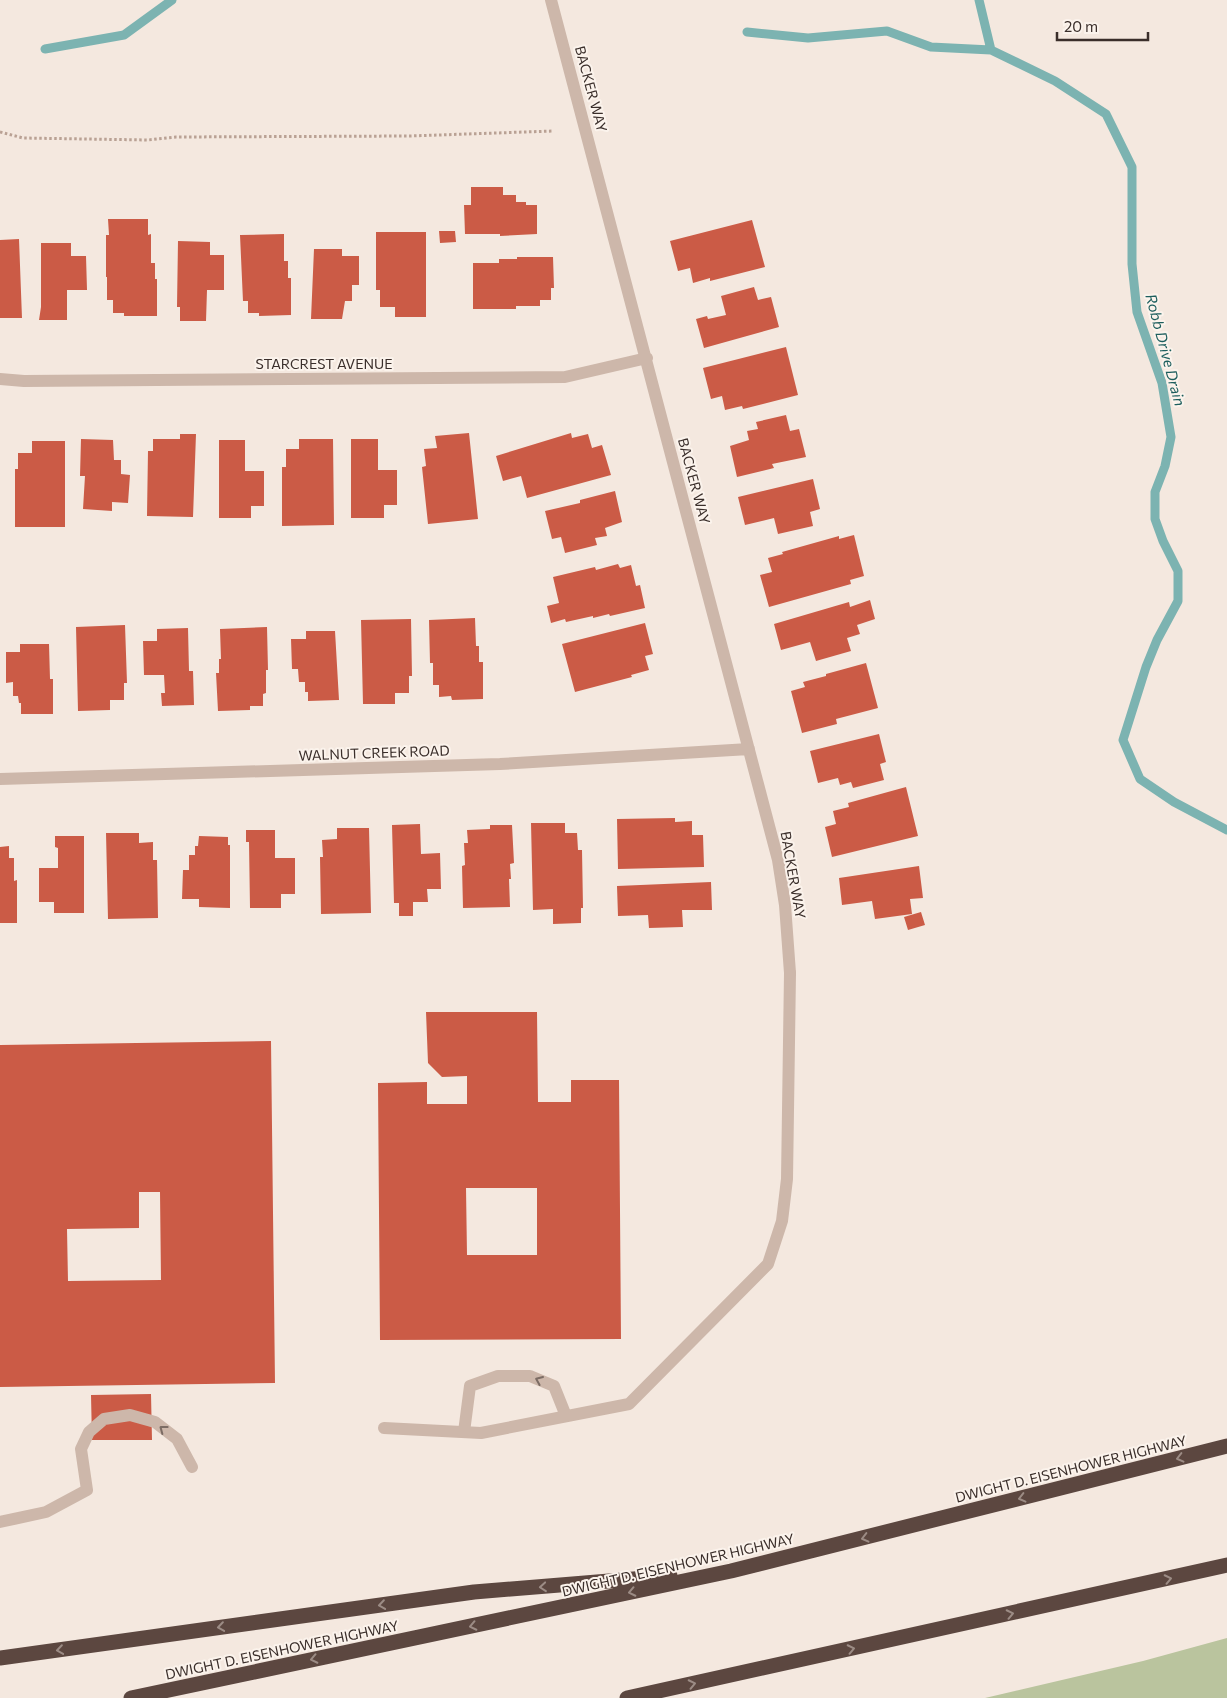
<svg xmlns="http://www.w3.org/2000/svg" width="1227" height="1698" viewBox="0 0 1227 1698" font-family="Commissioner,sans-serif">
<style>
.grass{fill:#bac49e}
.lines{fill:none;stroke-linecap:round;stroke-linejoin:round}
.stream{stroke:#7cb3b1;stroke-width:9}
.building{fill:#cb5b46;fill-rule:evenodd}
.path{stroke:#b9a194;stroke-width:3;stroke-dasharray:2.5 2.5;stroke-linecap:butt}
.lane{stroke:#cdb7aa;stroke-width:12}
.street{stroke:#cdb7aa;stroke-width:12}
.highway{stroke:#5c4740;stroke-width:15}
.oneway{stroke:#7c6c64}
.oneway2{stroke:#9c8c85}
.labels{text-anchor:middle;stroke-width:4;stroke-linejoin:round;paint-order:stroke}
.street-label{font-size:14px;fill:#3a2e2a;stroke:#fbf3ec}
.water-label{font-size:15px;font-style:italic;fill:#1d5e5d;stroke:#fbf3ec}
</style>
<rect width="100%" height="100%" fill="#f4e8df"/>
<path class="grass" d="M1227 1638V1698H985L1143 1661Z"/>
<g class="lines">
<path class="stream" d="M979 0 991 50 1055 81 1106 114 1132 167V264L1137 312 1162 383 1171 437 1165 466 1155 492V519L1163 541 1178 571V601L1157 640 1146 667 1123 740 1140 779 1174 802 1227 830
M747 32 808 38 887 31 931 47 991 50
M45 49 124 35 172 0"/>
</g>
<path class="building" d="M471 187H503V195H516V202H526V205H537V234L500 236V234H465L464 205H471Z
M108 219H148V235L151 234V263H155V279H157V316H124V313H113V300H107V277H106V235H109Z
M752 220 765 267 710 281V278L693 283 690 268 678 271 670 241Z
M439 231H455L456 242 440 243Z
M376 232H426V317H395V307H380V290H376Z
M284 234V261H288V278H291V315L259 316V313H248V301H243L240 235Z
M19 239 22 318H0V240Z
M178 241 210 242V255H224V290H207L206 321H180V307H177Z
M41 243H71V256H86L87 290H67V320H39L41 307Z
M314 249H342V256H359V285H352V301H345L342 319H311Z
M517 257H553L554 288H551V300H540V306H516V309H473V263H499V259H517Z
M754 287 758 300 771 297 779 327 704 348 696 319 707 316 708 319 726 315 721 296Z
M786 347 798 395 743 409 742 406 725 410 722 396 711 399 703 368Z
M786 415 790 431 799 429 806 457 772 464 774 468 737 477 730 446 749 440 747 431 758 429 756 422Z
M469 433 478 519 428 524 422 467 426 466 424 449 437 448 435 436Z
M571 433 572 438 588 434 592 448 602 445 611 475 527 498 521 476 503 481 496 456Z
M180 434H196L193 517 147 516 148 451H153V439H180Z
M81 439 113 440 114 460H121V474L130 475 128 503 112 502V511L83 509 85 476H80Z
M299 439H333L334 525 282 526V467H286V449H299Z
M351 439H378V470H397V505H384V518H351Z
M219 440H245V471H264V506H251V518H219Z
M32 441H65V527H15V469H18V453H32Z
M813 479 820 509 810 512 813 526 778 534 774 518 745 525 738 497Z
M615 491 622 522 605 528 607 536 595 538 597 545 565 553 561 537 552 539 545 511 580 503V500Z
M854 535 864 576 850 580 851 584 769 607 760 575 772 572 768 558 783 554 782 552 839 536V539Z
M618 564 620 568 631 565 636 586 640 585 645 608 610 616 609 614 593 618V616L566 622 565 619 551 623 547 606 559 603 553 577 595 567 596 570Z
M870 600 875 619 857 625 860 634 847 638 851 651 816 661 810 642 781 650 774 624 849 602 850 607Z
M475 618 476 646H479V662H483V699L452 700 451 696 439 697V685H433V663H430L429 620Z
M411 619 412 676H409V693H395V704H363L361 620Z
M645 623 653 654 645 656 649 670 631 675 632 677 575 692 562 644Z
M125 625 127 683H124V700H110V710L78 711 76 627Z
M267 627 268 670H266V693L263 694V706H250V710L218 711 216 673H219V659H221L220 629Z
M188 628 189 671H193L194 705 162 706 161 693H165L164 675H144L143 641H157V629Z
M306 631H335L339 700 308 701V692H305V682H299L298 669H292L291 639H306Z
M20 644H49L50 679H53V714H21V703H19L18 696H13V682L6 683V652H20Z
M866 663 878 708 836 719 837 724 802 733 791 691 805 687 803 682 826 676V674Z
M879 734 886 762 880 764 884 780 853 788 851 782 840 785 838 778 818 783 810 751Z
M906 787 918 836 832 857 825 827 836 824 833 811 849 807 848 803Z
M675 818V822L692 821V835H703L704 867 618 869 617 819Z
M531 823H565V833H577L578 850H582L583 908H581V923L553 924V909L533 910Z
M420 824 421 854 440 853 441 889H427L428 902H413V916H399V903H394L392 825Z
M490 825H512L514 863 510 864 511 879H509L510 907 463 908 462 866 465 865 464 843H468L467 830 490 829Z
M337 828H369L371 913 321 914 320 857H323L322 840 337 839Z
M246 830H275V858H295V894H281V908H250L249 842H246Z
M106 833H139V843L153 842V860H157L158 918 108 919Z
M55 836H84V913H54V902H39V868H58V848L55 847Z
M199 836 228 837V845H230V908L199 907V899H182L183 870H189V855H195V846H198Z
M9 846V858H14V881L17 880V923H0V847Z
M919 866 923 898 910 899 912 914 875 919 872 901 842 905 839 878Z
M711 882 712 910H682L683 927 649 928 648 915 618 916 617 886Z
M921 912 925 925 908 930 904 917Z
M426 1012H537L538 1102H571V1080H619L621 1339 380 1340 378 1083 427 1082V1104H467V1076L442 1077 428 1063ZM466 1188H537V1255H467Z
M271 1041 275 1383 0 1387V1045ZM139 1192H160L161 1280 68 1281 67 1229 139 1228Z
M151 1394 152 1440H92L91 1395Z"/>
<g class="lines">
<path class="path" d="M0 132 23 138 148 140 176 137 410 136 553 131"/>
<path class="lane" d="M384 1428 481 1433 629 1404 768 1264 782 1221 787 1179 790 973
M464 1432 470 1386 498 1376H530L554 1386 566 1416
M0 1522 46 1512 87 1490 81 1449 89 1432 104 1419 130 1415 155 1422 177 1439 192 1467"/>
<path class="street" d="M551 0 778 860 785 905 790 973
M0 379 24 381 565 377 647 358
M0 779 500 764 749 749"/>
<path class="highway" d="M0 1658 474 1592 670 1576
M131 1698 731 1571 1227 1446
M627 1698 1227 1565"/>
</g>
<defs><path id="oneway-chevron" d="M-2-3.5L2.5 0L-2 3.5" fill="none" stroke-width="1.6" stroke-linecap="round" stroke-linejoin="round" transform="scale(1.25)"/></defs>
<g class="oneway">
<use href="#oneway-chevron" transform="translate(539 1380) rotate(-157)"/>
<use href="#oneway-chevron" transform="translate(163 1429) rotate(-143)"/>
</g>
<g class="oneway2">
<use href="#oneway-chevron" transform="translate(1180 1458) rotate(166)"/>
<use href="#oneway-chevron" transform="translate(1022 1498) rotate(166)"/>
<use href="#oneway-chevron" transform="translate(865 1538) rotate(166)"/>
<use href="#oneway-chevron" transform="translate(1168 1579) rotate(-12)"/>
<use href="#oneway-chevron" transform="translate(543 1587) rotate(175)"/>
<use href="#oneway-chevron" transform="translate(632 1592) rotate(168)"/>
<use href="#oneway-chevron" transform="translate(382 1605) rotate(172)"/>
<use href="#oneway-chevron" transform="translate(1010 1614) rotate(-12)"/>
<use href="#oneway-chevron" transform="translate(473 1626) rotate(168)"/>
<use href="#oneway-chevron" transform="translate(221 1627) rotate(172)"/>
<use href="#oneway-chevron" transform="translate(851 1649) rotate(-12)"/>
<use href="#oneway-chevron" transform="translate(60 1650) rotate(172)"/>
<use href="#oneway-chevron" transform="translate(314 1659) rotate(168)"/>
<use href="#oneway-chevron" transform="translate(692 1684) rotate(-12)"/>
</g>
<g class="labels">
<g class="street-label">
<text transform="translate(591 89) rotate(75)" y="5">BACKER WAY</text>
<text x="324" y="369">STARCREST AVENUE</text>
<text transform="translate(694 481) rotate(75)" y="5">BACKER WAY</text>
<text transform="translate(374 753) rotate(-2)" y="5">WALNUT CREEK ROAD</text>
<text transform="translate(793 875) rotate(80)" y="5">BACKER WAY</text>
<text transform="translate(1071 1469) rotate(-14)" y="5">DWIGHT D. EISENHOWER HIGHWAY</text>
<text transform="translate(678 1565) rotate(-13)" y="5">DWIGHT D. EISENHOWER HIGHWAY</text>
<text transform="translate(282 1650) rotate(-12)" y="5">DWIGHT D. EISENHOWER HIGHWAY</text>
</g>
<g class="water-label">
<text transform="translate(1165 350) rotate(75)" y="5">Robb Drive Drain</text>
</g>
</g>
<path d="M1057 32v8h91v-8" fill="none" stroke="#3a2e2a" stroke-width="2.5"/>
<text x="1064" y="32" font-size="15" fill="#3a2e2a" stroke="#fbf3ec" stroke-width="4" paint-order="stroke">20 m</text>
</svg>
